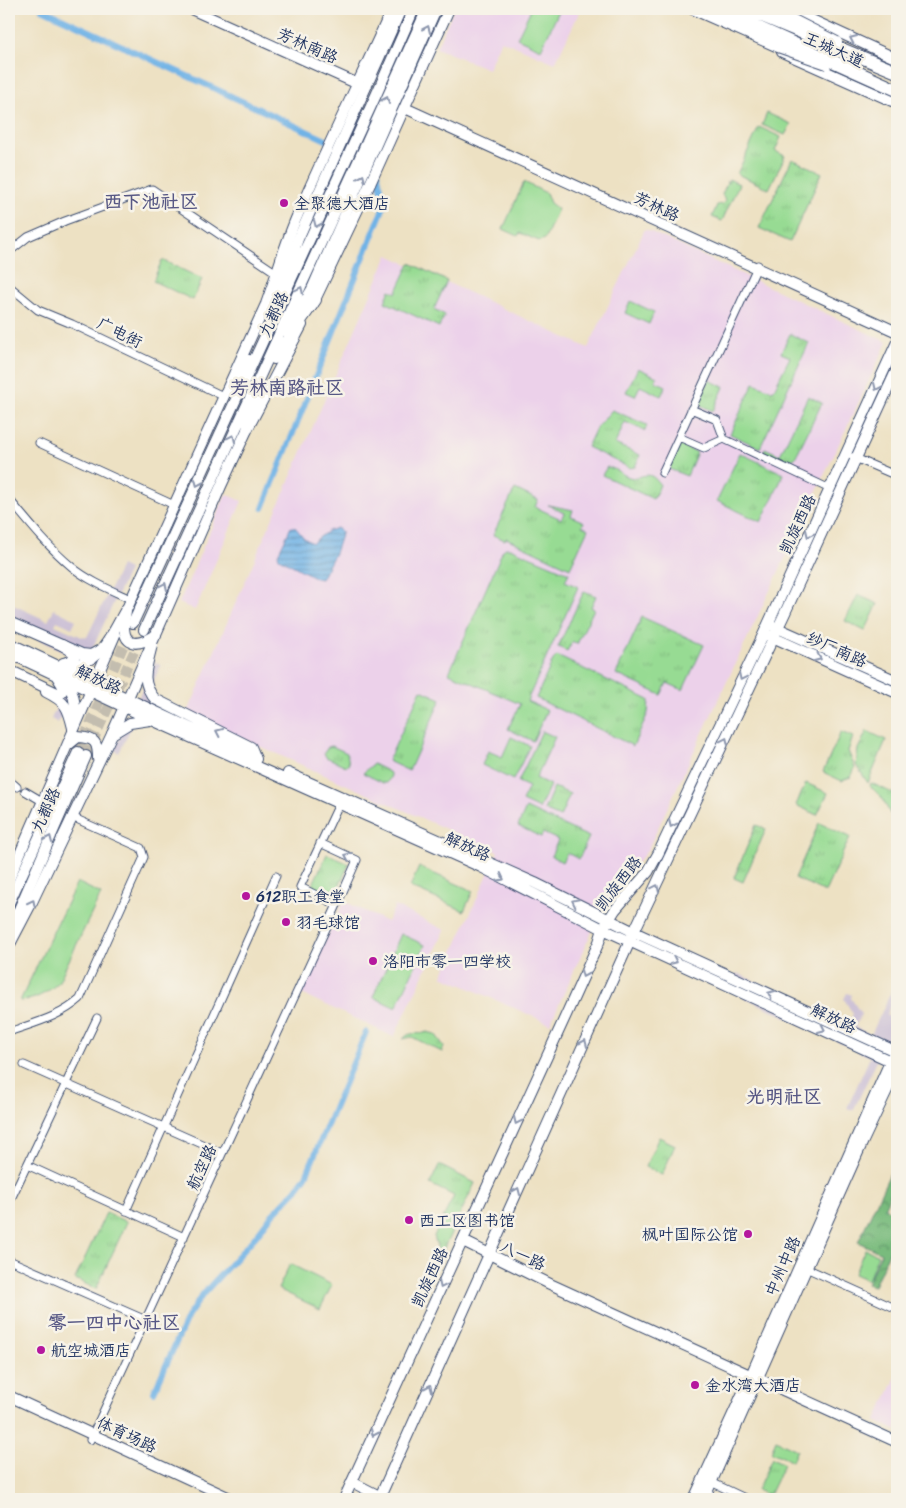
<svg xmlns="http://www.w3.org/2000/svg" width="906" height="1508" viewBox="0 0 906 1508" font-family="Sriracha,'LXGW WenKai TC',sans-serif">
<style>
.built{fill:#ecd1ea}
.railway{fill:#cbbfd5}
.grass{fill:url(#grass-tufts);stroke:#598578}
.forest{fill:url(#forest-crowns);stroke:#4a756e}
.garden{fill:#97db93;stroke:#598578}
.water{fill:url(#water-rules);stroke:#4671a2}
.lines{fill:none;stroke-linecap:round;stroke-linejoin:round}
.canal{stroke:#71b3e6;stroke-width:6}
.primary-tunnel{stroke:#c3bdaf;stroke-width:10;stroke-dasharray:10 5;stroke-linecap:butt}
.street-casing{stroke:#3a4a6d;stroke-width:9}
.secondary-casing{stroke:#3a4a6d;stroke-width:12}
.primary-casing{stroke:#3a4a6d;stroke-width:12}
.street{stroke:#fff;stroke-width:7}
.secondary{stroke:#fff;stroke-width:10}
.primary{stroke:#fff;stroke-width:10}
.primary-bridge-casing{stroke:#3a4a6d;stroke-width:12;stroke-linecap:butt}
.highway-bridge-casing{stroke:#3a4a6d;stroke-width:14;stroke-linecap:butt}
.primary-bridge{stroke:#fff;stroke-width:10}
.highway-bridge{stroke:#fff;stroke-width:12}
.oneway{stroke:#8d97ae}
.poi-dot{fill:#b5179e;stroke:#f7f3e8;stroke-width:2}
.labels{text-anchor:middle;stroke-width:5;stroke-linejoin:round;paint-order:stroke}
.street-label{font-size:16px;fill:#1b2f5e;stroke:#f7f3e8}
.poi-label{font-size:16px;fill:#1b2f5e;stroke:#f7f3e8;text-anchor:start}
.quarter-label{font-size:19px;font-weight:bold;fill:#575885;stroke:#f7f3e8}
</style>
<defs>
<pattern id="grass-tufts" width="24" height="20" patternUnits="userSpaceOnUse" patternTransform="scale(1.25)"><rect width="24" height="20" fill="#97db93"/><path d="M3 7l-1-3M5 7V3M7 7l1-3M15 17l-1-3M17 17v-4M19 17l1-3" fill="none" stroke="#82bc81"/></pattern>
<pattern id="forest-crowns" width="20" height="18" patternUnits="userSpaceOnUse" patternTransform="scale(1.25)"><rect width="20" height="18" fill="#79bb7d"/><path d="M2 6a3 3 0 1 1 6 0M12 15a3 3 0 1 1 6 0" fill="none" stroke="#62986a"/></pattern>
<pattern id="water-rules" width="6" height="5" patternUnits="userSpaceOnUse" patternTransform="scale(1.25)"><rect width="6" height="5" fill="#71b3e6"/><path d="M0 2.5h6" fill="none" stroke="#5c92be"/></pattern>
</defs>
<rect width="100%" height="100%" fill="#f7f3e8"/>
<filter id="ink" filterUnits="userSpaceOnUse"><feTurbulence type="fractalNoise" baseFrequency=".02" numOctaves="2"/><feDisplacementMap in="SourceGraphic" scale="10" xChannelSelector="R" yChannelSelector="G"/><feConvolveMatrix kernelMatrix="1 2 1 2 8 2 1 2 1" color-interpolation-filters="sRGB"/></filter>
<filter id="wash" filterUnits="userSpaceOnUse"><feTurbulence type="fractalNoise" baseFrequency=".0096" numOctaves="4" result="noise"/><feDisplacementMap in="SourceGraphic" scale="20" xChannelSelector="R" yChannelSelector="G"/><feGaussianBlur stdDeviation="1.12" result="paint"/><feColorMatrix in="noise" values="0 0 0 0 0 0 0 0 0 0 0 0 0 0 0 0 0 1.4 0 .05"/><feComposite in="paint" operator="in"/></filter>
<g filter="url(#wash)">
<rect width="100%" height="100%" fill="#ede1c3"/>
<path class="built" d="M454 9H581L555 63 501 40 488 69 436 48Z
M645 229 887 342 647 851 606 900 550 1024 442 976 498 852 187 714 388 255 588 348Z
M226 494 242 501 195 610 179 603Z
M344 901 387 922 395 906 445 930 394 1037 300 993Z
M897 1375V1431L876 1421Z"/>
<path class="railway" d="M121 566 129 570 79 677 136 703 155 662 161 665 146 697 151 699 145 711 140 709 119 753 114 750 133 710 76 684 58 723 51 719 79 659 9 625V603L48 621 54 609 76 620 72 628 57 621 55 625 82 637 83 636 87 637Z
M737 973 849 1024 853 1014 844 999 847 993 852 995 851 998 861 1014 855 1027 871 1035 897 979V991L886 1015 894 1019 897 1013V1069L877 1060 853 1111 847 1108 870 1057 729 990Z"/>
<path class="grass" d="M759 127 781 137 775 151 785 156 769 189 737 174Z
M792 159 822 173 790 242 759 228Z
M729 179 739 184 722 221 712 217 717 205 723 204 725 201 722 194Z
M162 260 202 279 193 300 153 281Z
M410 263 447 281 434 309 445 315 439 327 385 302 390 290 396 293Z
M790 334 809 343 760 448 730 434 754 383 773 391 790 357 781 353Z
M638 368 657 377 655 381 666 386 661 396 640 386 635 396 626 392Z
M709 380 724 387 713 411 698 404Z
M808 396 822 403 795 458 785 463 763 453 765 448 780 455Z
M612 410 647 425 645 431 625 422 615 444 640 455 635 467 630 468 587 447 596 428Z
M679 445 697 452 687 476 669 469Z
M740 453 784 474 761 522 717 501Z
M607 467C615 468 621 474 629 477 641 481 648 466 660 485L653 499 602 475Z
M515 489 538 500 535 507 561 519 564 513 548 505 573 510 571 516 584 522 582 526 588 529 570 568 506 538 505 540 493 535Z
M506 548H510L569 573 565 581 578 587 527 701 547 710 533 741 508 729 520 704 449 673 503 550Z
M584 591 596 596 591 607 594 609 577 644 572 642 567 651 558 647Z
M858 595 878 604 865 631 845 621Z
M642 617 704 645 683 690 667 683 661 695 616 674Z
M557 656 649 700 648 713 633 746 536 698 553 660Z
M421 690 441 699 409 771 388 761Z
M542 731 555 737 536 778 550 785 539 809 522 801 529 787 518 782Z
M867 731 886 740 868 783 856 765 858 749Z
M841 732 853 737 848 751 855 768 851 777 845 779 842 781 823 772Z
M511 737 530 746 513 780 482 765 488 751 502 757Z
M332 746 347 753 349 764 346 766 326 757 324 753 328 747Z
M373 764 389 772 391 776 387 783H383L363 773Z
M806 783 828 793 817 815 796 805Z
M871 783 897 795 890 814 883 799 870 786Z
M554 787 570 794 560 817 544 810Z
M526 808 589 837 579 859 567 853 562 862 551 856 558 840 543 833 541 837 518 826Z
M819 823 850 837 825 892 795 878Z
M756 825 766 829 743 882 734 878Z
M327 854 349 864 334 897 312 886Z
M427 1032 435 1034 444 1046 442 1052 412 1037 403 1039C410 1030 418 1036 427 1032Z
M659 1137 675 1145 662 1175 645 1167Z
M439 1165 475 1183 442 1252 438 1250 434 1236 454 1196 430 1184Z
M106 1213 127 1222 96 1289 75 1279Z
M772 1458 784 1464 769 1495 757 1490Z"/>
<path class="forest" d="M892 1169 897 1171V1180L884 1208 897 1214 896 1221 897 1222V1235L874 1286 867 1284 881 1253 858 1242Z"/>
<path class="garden" d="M531 9H560L541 49 517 38Z
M767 113 791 124 785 135 762 125Z
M524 182 546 193 550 203 558 209 545 239 539 241 520 233 518 236 503 229Z
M630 301 654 312 649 324 625 313Z
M419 867 473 891 464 911 410 887Z
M77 882 101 894 58 983C47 993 35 1000 20 1001Z
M401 934 425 945 396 1008 373 997Z
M865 1249 878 1255 868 1280 854 1274Z
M290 1264 332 1285 320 1309 278 1289Z
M776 1440 797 1450 792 1461 771 1452Z"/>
<path class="water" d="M291 527H295L304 538 312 543 328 531 337 528 342 532 335 553 321 579 316 578 279 558 278 554Z"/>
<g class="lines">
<path class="canal" d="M42 9 363 157
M263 508 385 204 377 172 375 170
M154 1392 188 1316 203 1294 256 1236 271 1216 297 1189 306 1176 366 1032"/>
</g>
</g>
<g filter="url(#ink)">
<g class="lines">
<path class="primary-tunnel" d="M78 752 133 623
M86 756 144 630"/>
<g class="street-casing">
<path id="street" d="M9 252 28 237 65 221 152 189 278 274
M9 286 38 310 72 324 223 396
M691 409 717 420 724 439 830 489
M679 437 704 448 724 439
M39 443 174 505
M853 457 897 476
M662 473 758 265
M9 499C29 523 48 547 72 567 89 581 111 590 130 599
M9 780 17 787
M25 791 42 801
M320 843 357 860 337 905 300 887 339 804
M9 1032C34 1023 60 1017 80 999L144 857 141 848 72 817
M24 1065 222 1153
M27 1165 184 1237
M9 1203 97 1018
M126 1211 276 876
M9 1260 146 1320
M806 1268 897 1309
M90 1440 337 905
M711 1482 747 1499"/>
</g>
<g class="secondary-casing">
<path id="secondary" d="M191 9 358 84
M788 9 897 59
M782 52 892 101
M405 108 897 332
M312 306 370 184 449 9
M126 612C120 640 129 652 156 635
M124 615 266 304C277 274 285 243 298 214 328 145 361 77 392 9
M9 622 82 654 91 655 98 651
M773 626 897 681
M768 635 897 693
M46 692C66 702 68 707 73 728
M67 746 78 737C95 738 98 742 98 759
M9 879 115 635
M603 929 615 910 648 872 658 854 764 633 897 342
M631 938 784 615 897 369
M9 946 32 902 112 734 221 486 247 430 302 325
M463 1241 550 1284 897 1442
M9 1396 232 1499
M352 1482 385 1499"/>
</g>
<g class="primary-casing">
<path id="primary" d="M761 9 780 17
M886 98 897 100
M275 302 298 239 401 9
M287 332 312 289 436 9
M274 359 316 300
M223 396 249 360
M247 430 254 401
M133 623 377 93 414 9
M144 630 366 144 427 9
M9 643 248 755
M62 645 73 652 75 655 71 661 63 663
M152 645C147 667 139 681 155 699L251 747 256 759
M9 653 152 720 481 867 603 929 897 1064
M63 664C99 670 111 635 126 609
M9 670 57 693H61L64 688 56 675
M64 682C78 693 75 712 73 729
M112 734 130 723 150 720
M288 773 535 883 634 932 897 1052
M9 903 78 752
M9 932 86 756
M344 1499 566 1015 599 942 603 929
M379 1499 630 941
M694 1499 751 1375 893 1055
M704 1499 863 1141 897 1069"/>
</g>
<use href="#street" class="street"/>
<use href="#secondary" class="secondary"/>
<use href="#primary" class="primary"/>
<g class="primary-bridge-casing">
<path id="primary-bridge" d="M692 9 778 47 827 64
M772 9 837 42"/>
</g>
<g class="highway-bridge-casing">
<path id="highway-bridge" d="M717 9 897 90
M745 9 897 72"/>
</g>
<use href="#primary-bridge" class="primary-bridge"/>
<use href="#highway-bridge" class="highway-bridge"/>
</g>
<defs><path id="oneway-chevron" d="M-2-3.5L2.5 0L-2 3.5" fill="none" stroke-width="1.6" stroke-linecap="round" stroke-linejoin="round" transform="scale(1.25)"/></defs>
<g class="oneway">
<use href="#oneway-chevron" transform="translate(427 29) rotate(-66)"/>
<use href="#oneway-chevron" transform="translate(853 39) rotate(-155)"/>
<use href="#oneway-chevron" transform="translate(386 100) rotate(-66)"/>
<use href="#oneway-chevron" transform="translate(362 178) rotate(-66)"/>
<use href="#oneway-chevron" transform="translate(317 224) rotate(114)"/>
<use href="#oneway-chevron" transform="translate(300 290) rotate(-65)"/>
<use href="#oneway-chevron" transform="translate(877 387) rotate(115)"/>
<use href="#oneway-chevron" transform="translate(232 438) rotate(-65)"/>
<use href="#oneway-chevron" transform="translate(198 483) rotate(114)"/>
<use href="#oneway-chevron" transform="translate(809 534) rotate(115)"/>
<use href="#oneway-chevron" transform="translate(164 586) rotate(-65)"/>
<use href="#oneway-chevron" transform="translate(818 658) rotate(24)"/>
<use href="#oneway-chevron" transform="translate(742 677) rotate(116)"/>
<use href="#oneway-chevron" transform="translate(219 732) rotate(-155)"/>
<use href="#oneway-chevron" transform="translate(725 741) rotate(-65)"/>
<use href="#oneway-chevron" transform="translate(672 824) rotate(115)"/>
<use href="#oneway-chevron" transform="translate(49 839) rotate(-66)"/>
<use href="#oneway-chevron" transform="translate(348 856) rotate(-156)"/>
<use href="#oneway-chevron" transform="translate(501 878) rotate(27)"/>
<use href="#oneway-chevron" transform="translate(656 888) rotate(-64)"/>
<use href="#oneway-chevron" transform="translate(575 902) rotate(-154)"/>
<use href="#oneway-chevron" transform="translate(32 903) rotate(-63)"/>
<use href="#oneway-chevron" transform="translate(674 961) rotate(25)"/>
<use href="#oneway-chevron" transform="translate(584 974) rotate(114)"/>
<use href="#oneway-chevron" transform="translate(771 994) rotate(-155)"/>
<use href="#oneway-chevron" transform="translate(822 1029) rotate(25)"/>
<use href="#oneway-chevron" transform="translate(584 1043) rotate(-66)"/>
<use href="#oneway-chevron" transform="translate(517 1121) rotate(115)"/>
<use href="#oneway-chevron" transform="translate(517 1191) rotate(-66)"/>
<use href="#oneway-chevron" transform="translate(442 1285) rotate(115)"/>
<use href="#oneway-chevron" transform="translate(429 1388) rotate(-66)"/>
<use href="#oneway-chevron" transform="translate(374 1433) rotate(114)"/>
</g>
</g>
<g class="poi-dot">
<circle cx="284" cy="203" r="5"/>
<circle cx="246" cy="896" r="5"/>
<circle cx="286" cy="922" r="5"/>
<circle cx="373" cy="961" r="5"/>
<circle cx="409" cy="1220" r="5"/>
<circle cx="748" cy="1234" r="5"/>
<circle cx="41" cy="1350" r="5"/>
<circle cx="695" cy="1385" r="5"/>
</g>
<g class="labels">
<g class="street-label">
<text transform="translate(308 45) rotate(24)" y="6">芳林南路</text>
<text transform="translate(834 49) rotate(24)" y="6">王城大道</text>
<text transform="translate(657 206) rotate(25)" y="6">芳林路</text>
<text transform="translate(273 314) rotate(-65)" y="6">九都路</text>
<text transform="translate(120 332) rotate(26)" y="6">广电街</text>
<text transform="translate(797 524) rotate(-65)" y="6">凯旋西路</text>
<text transform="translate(837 649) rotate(24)" y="6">纱厂南路</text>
<text transform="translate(99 679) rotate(25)" y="6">解放路</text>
<text transform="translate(45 810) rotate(-66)" y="6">九都路</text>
<text transform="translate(468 846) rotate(24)" y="6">解放路</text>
<text transform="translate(618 883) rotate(-52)" y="6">凯旋西路</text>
<text transform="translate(834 1018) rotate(25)" y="6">解放路</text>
<text transform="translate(201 1167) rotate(-65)" y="6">航空路</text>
<text transform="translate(523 1255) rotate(25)" y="6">八一路</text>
<text transform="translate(782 1266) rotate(-66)" y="6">中州中路</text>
<text transform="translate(429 1277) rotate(-65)" y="6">凯旋西路</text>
<text transform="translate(127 1434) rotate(25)" y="6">体育场路</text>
</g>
<g class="poi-label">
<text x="294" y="209">全聚德大酒店</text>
<text x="256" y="902">612职工食堂</text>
<text x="296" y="928">羽毛球馆</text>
<text x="383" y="967">洛阳市零一四学校</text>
<text x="419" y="1226">西工区图书馆</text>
<text x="738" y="1240" text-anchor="end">枫叶国际公馆</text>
<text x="51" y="1356">航空城酒店</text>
<text x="705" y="1391">金水湾大酒店</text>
</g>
<g class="quarter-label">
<text x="151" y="208">西下池社区</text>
<text x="287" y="394">芳林南路社区</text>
<text x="784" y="1103">光明社区</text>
<text x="114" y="1329">零一四中心社区</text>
</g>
</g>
<rect width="906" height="1508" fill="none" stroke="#f7f3e8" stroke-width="30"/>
</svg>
